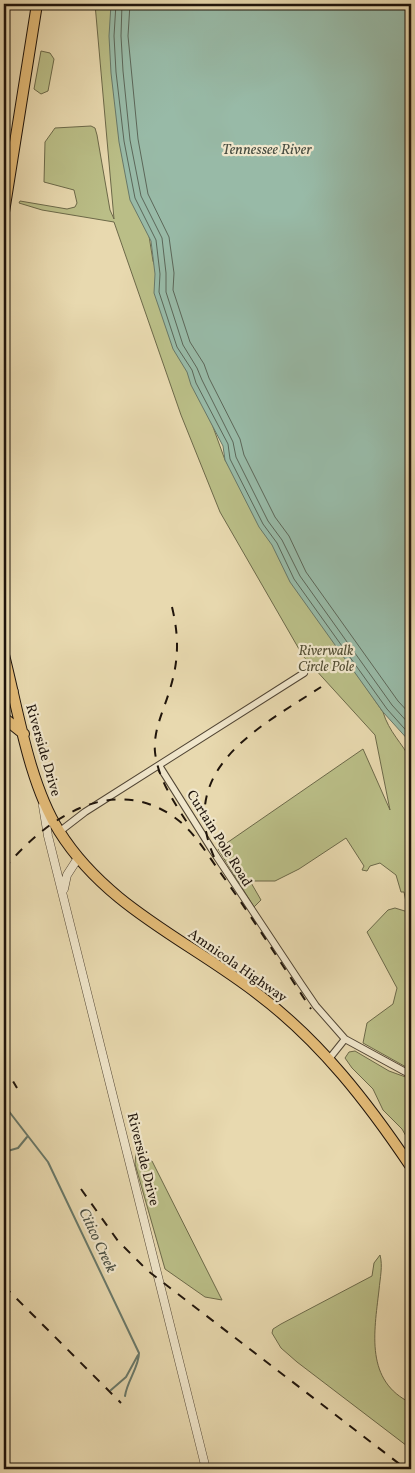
<svg xmlns="http://www.w3.org/2000/svg" width="415" height="1473" viewBox="0 0 415 1473" font-family="Vollkorn,serif">
<style>
.green{fill:#babe87;stroke:#6c6949}
.water{fill:#98baa7;stroke:#687869}
.lines{fill:none;stroke-linecap:round;stroke-linejoin:round}
.shore{stroke:#5c6759;stroke-width:1}
.stream{stroke:#687869;stroke-width:2}
.minor-casing{stroke:#514534;stroke-width:8}
.tertiary-casing{stroke:#514534;stroke-width:9}
.secondary-casing{stroke:#1f140b;stroke-width:11}
.primary-casing{stroke:#1f140b;stroke-width:12}
.minor{stroke:#f0e6cb;stroke-width:6}
.tertiary{stroke:#f0e6cb;stroke-width:8}
.secondary{stroke:#f0e6cb;stroke-width:9}
.primary{stroke:#e4bc78;stroke-width:10}
.rail{stroke:#1f140b;stroke-width:2;stroke-dasharray:9 9;stroke-linecap:butt}
.labels{text-anchor:middle;stroke-width:4.5;stroke-linejoin:round;paint-order:stroke}
.park-label{font-size:14px;font-style:italic;fill:#555036;stroke:#f0e6cb}
.street-label{font-size:14px;fill:#1f140b;stroke:#f0e6cb}
.water-label{font-size:15px;font-style:italic;fill:#494e42;stroke:#f0e6cb}
</style>
<rect width="100%" height="100%" fill="#e8d9af"/>
<filter id="stains"><feTurbulence type="fractalNoise" baseFrequency=".004" numOctaves="4"/><feColorMatrix values="0 0 0 0 .2 0 0 0 0 .09 0 0 0 0 .02 0 0 0 .5 -.17"/></filter>
<radialGradient id="worn" r=".72"><stop offset=".6" stop-color="#630" stop-opacity="0"/><stop offset="1" stop-color="#630" stop-opacity=".3"/></radialGradient>
<path class="green" d="M95 4H112L153 261 225 460 328 633 383 712C389 732 402 743 411 760V1064L406 1067 363 1043 367 1023 393 1004 397 988 367 932 388 910 395 908 408 912 404 892H401L396 875 380 863 370 866 367 871 362 870 364 866 346 838 299 869 275 881H250L261 900 254 907 218 849 363 749 390 810 375 735 303 656 220 512 181 415 114 222 42 210 19 203 20 201 67 209 75 207 77 203 74 190 44 182 45 142 55 128 91 126 95 128 97 135 110 210 114 219Z
M41 51 50 53 54 59 48 91 41 94 34 89Z
M355 1051 389 1071 411 1079V1145L402 1129 383 1110 373 1089 352 1068 345 1058 349 1052Z
M136 1153 152 1161 222 1300 205 1297 165 1269 135 1164Z
M380 1255C383 1266 380 1278 379 1290 374 1333 365 1381 411 1403V1449L297 1362 281 1348 272 1333 273 1329 281 1324 372 1276 374 1263Z"/>
<path class="water" d="M111 4H411V743L383 712 290 582 272 545 259 527 225 460 223 446 191 385 187 372 173 349 154 293 155 274 151 241 130 200 119 142 111 73 109 36Z"/>
<g class="lines">
<path class="shore" d="M116 4 114 36 116 72 124 141 135 198 156 240 160 274 159 292 177 347 192 370 196 383 228 444 230 459 263 524 277 543 294 579 387 709 411 736
M122 4 121 36 123 71 130 140 141 196 162 238 166 273V292L183 345 197 368 202 380 233 442 236 457 268 521 282 540 300 576 392 705 411 726
M130 4 128 36 138 139 148 194 169 237 174 273 173 290 190 342 204 364 209 378 240 439 244 455 275 517 289 536 306 572 398 701 411 715"/>
<path class="stream" d="M4 1105 48 1162 139 1353C139 1367 127 1381 125 1396
M4 1152 18 1148 27 1137
M111 1390 126 1377 138 1355"/>
<g class="minor-casing">
<path id="minor" d="M160 767 211 848 301 984 316 1006 345 1039 329 1059
M59 832 85 812 304 673
M345 1039 411 1075"/>
</g>
<g class="tertiary-casing">
<path id="tertiary" d="M43 806 48 836 206 1469
M64 889 67 875 78 858"/>
</g>
<g class="secondary-casing">
<path id="secondary" d="M4 696 13 691"/>
</g>
<g class="primary-casing">
<path id="primary" d="M4 212 37 4
M4 655C18 710 29 783 59 831 107 908 190 941 259 995 321 1042 368 1103 411 1167
M4 718 24 734"/>
</g>
<use href="#minor" class="minor"/>
<use href="#tertiary" class="tertiary"/>
<use href="#secondary" class="secondary"/>
<use href="#primary" class="primary"/>
<path class="rail" d="M172 607C179 636 179 660 170 689 164 710 153 730 155 752 158 779 174 802 188 824
M214 857C176 768 260 727 321 687
M4 869C45 819 111 773 174 817 194 831 207 854 220 872 252 917 281 963 311 1009
M4 1066 17 1088
M81 1189 118 1241 148 1271 406 1469
M4 1286 121 1403"/>
</g>
<g class="labels">
<g class="park-label">
<text x="326" y="655">Riverwalk<tspan x="326" dy="16">Circle Pole</tspan></text>
</g>
<g class="street-label">
<text transform="translate(44 750) rotate(74)" y="5">Riverside Drive</text>
<text transform="translate(220 838) rotate(58)" y="5">Curtain Pole Road</text>
<text transform="translate(238 965) rotate(35)" y="5">Amnicola Highway</text>
<text transform="translate(144 1159) rotate(76)" y="5">Riverside Drive</text>
</g>
<g class="water-label">
<text x="267" y="154">Tennessee River</text>
<text transform="translate(98 1240) rotate(65)" y="5">Citico Creek</text>
</g>
</g>
<rect width="415" height="1473" fill="none" stroke="#e8d9af" stroke-width="20"/>
<rect x="5" y="5" width="405" height="1463" fill="none" stroke="#1f140b" stroke-width="2.5"/>
<rect x="10" y="10" width="395" height="1453" fill="none" stroke="#1f140b"/>
<rect width="100%" height="100%" filter="url(#stains)"/>
<rect width="100%" height="100%" fill="url(#worn)"/>
</svg>
